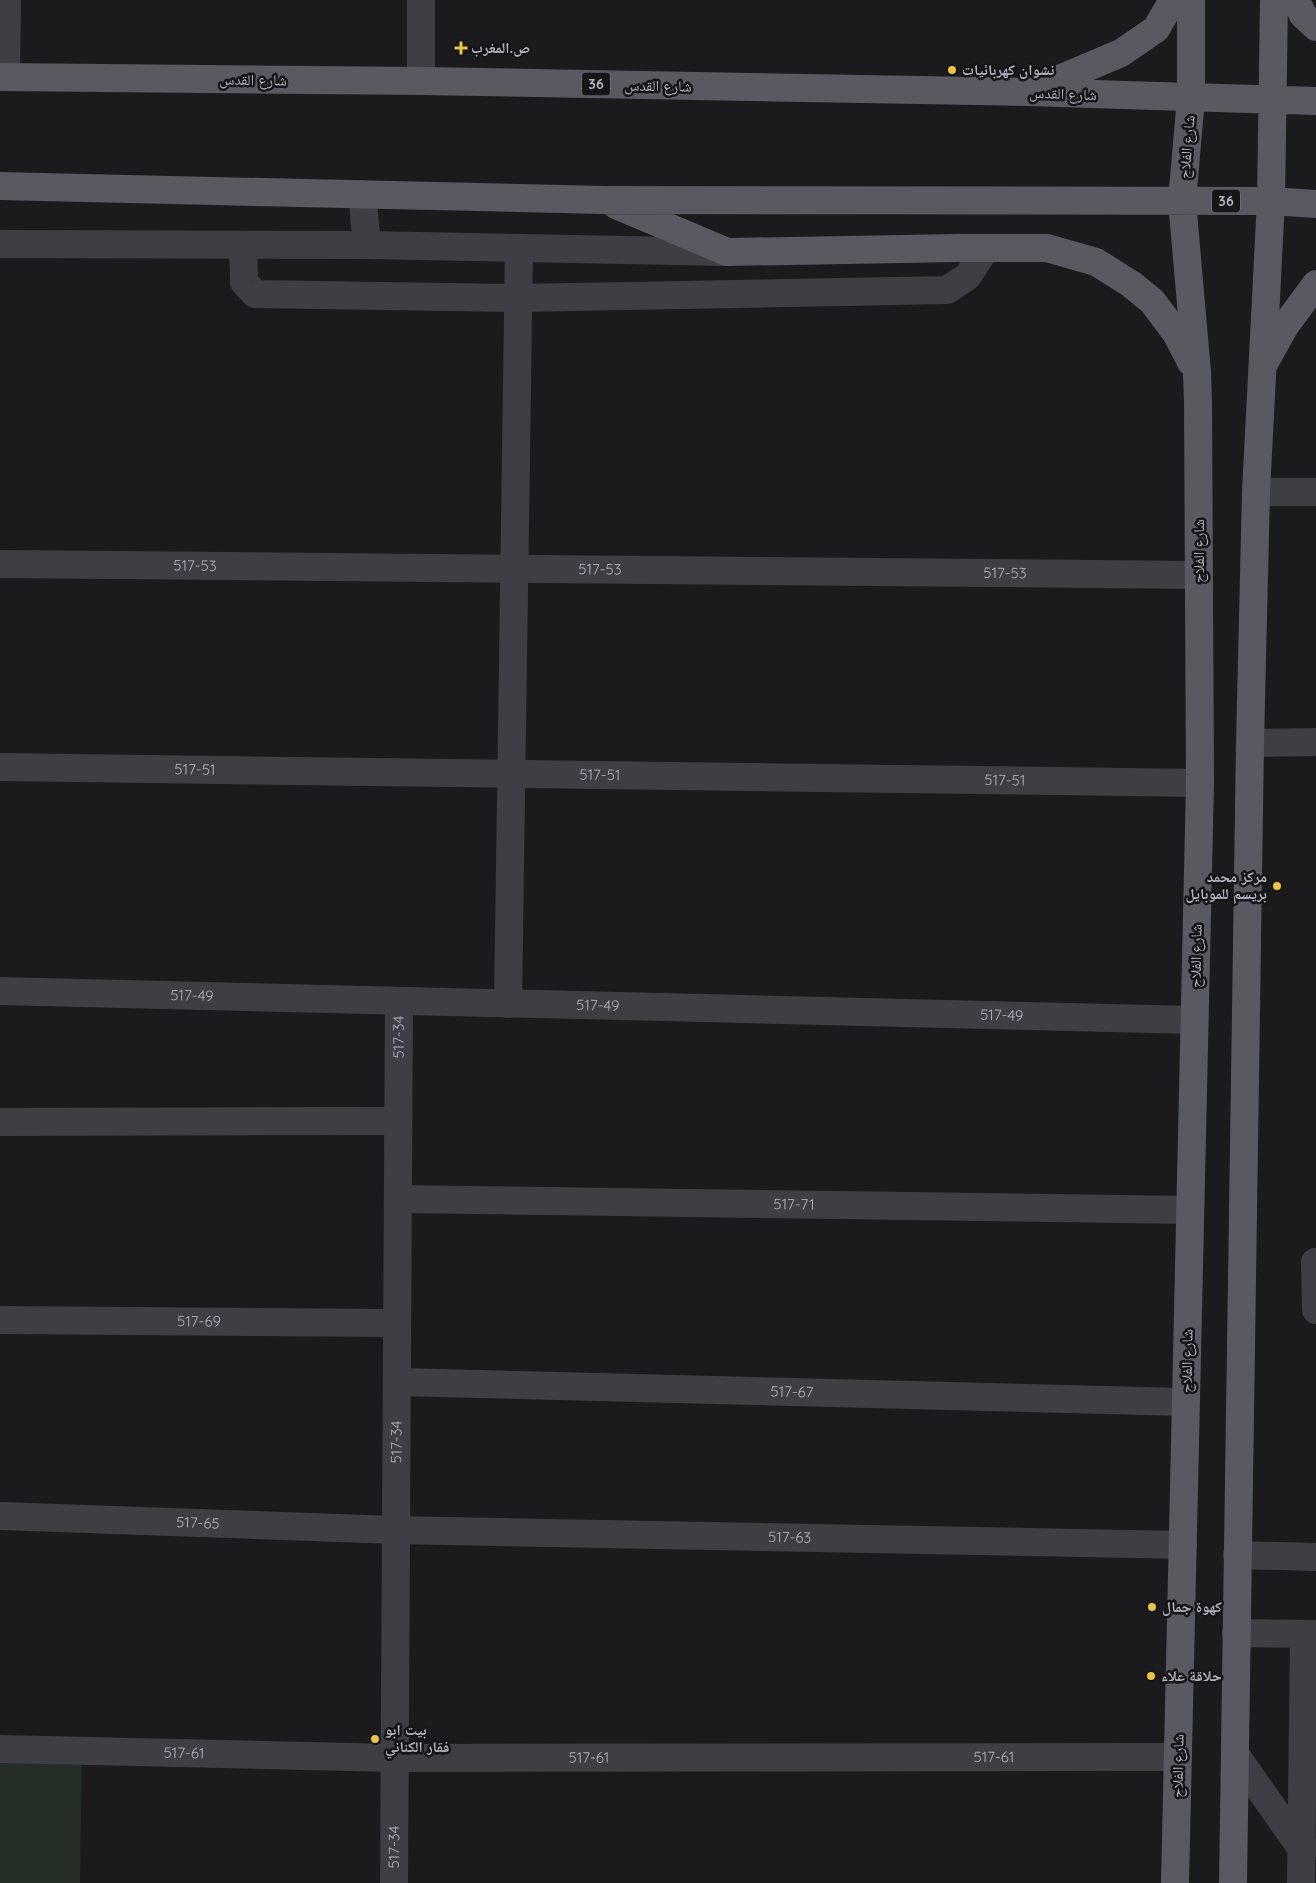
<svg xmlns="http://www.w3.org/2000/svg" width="1316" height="1883" viewBox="0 0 1316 1883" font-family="Quicksand,'Noto Naskh Arabic',sans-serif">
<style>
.green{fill:#252d27}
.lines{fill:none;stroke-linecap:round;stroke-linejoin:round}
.minor{stroke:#3e3e44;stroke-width:28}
.major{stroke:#585961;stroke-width:28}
.poi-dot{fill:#ebc345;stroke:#161618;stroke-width:2}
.labels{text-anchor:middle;stroke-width:5;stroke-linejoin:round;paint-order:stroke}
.shield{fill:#161618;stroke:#80828b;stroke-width:1}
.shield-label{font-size:14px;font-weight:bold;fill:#aeb1bc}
.poi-label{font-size:15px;font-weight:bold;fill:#aeb1bc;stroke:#161618;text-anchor:start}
.street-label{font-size:15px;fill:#aeb1bc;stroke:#161618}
</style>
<rect width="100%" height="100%" fill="#1b1b1d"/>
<path class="green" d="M0 1749 82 1751 80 1883H0Z"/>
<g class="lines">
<g class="minor">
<path d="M6 77 7 0"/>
<path d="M421 81V0"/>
<path d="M362 194 367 245"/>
<path d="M0 244 367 245 727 252"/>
<path d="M243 245 244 282 255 294 518 298 947 290 968 276 986 248"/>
<path d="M1256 492H1316"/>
<path id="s1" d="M0 564 1199 575"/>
<path d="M1250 743 1316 742"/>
<path id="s2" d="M0 767 1200 783"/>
<path id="s3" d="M0 991 1194 1020"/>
<path d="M508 1004 519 248"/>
<path d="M0 1122 398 1121"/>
<path id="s4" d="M398 1199 1190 1210"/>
<path d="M1315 1262 1316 1310"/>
<path id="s5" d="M0 1320 397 1323"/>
<path id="s6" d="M397 1382 1186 1402"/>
<path id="s7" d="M0 1516 396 1530 1183 1545"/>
<path d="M1237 1555 1316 1557"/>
<path d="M1236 1633 1316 1634"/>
<path id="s8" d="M0 1749 394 1758 1178 1757"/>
<path d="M1235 1754 1301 1848H1305"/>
<path id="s9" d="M394 1883 399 1001"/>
<path d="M1301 1883 1304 1634"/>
</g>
<path class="major" d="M1296 0 1303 15 1316 27
M0 77 421 81 1029 92 1316 101
M1036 89 1121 53 1156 29 1173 0
M0 186 605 200 1271 201 1316 204
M616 205 727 252 958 248H1047L1096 262 1131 284 1152 301 1176 333 1191 362
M1265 362 1285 326 1316 284
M1175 1883 1200 783 1198 402 1197 372 1182 201 1191 98V0
M1233 1883 1250 743 1256 492 1271 201 1274 0"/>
</g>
<g class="poi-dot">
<path d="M458.5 40.5h5v5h5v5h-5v5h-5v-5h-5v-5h5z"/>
<circle cx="952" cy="70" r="5"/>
<circle cx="1277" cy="886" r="5"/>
<circle cx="1152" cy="1607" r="5"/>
<circle cx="1151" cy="1676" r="5"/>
<circle cx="375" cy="1739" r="5"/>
</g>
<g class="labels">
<g class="shield">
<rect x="582" y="72.5" width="28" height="23" rx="4"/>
<rect x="1212" y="189.5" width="28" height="23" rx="4"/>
</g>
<g class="shield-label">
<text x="596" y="89">36</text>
<text x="1226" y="206">36</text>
</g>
<g class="poi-label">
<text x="471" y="53">ص.المغرب</text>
<text x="962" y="75">نشوان كهربائيات</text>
<text x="1267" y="882" text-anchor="end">مركز محمد<tspan x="1267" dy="17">بريسم للموبايل</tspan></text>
<text x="1162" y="1612">كهوة جمال</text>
<text x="1161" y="1681">حلاقة علاء</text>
<text x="385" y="1735">بيت ابو<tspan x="385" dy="17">فقار الكناني</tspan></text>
</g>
<g class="street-label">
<text transform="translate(253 80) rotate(1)" y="5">شارع القدس</text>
<text transform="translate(658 86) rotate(1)" y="5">شارع القدس</text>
<text transform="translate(1063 94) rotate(2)" y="5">شارع القدس</text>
<text transform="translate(1187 147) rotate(-85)" y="5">شارع الفلاح</text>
<text transform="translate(1199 551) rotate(-90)" y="5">شارع الفلاح</text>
<text dy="5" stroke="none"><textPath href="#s1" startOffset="195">517-53</textPath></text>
<text dy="5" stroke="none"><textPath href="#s1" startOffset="600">517-53</textPath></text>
<text dy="5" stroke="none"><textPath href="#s1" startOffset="1005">517-53</textPath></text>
<text dy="5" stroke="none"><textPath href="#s2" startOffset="195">517-51</textPath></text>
<text dy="5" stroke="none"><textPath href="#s2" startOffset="600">517-51</textPath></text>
<text dy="5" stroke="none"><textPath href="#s2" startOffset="1005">517-51</textPath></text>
<text transform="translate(1196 956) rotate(-89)" y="5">شارع الفلاح</text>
<text dy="5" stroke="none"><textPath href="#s3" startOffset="192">517-49</textPath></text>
<text dy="5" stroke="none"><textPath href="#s3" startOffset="598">517-49</textPath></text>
<text dy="5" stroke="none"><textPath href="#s3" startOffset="1002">517-49</textPath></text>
<text dy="5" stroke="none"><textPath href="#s9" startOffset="846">517-34</textPath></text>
<text dy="5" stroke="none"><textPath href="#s4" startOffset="396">517-71</textPath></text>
<text dy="5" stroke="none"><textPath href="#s5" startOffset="199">517-69</textPath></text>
<text transform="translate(1187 1361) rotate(-89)" y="5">شارع الفلاح</text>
<text dy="5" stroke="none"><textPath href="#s6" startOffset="395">517-67</textPath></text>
<text dy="5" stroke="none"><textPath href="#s9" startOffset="441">517-34</textPath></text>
<text dy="5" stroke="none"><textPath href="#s7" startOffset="198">517-65</textPath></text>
<text dy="5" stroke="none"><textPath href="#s7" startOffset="790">517-63</textPath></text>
<text dy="5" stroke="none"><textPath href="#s8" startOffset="184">517-61</textPath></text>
<text dy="5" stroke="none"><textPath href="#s8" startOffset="994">517-61</textPath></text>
<text dy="5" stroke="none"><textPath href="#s8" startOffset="589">517-61</textPath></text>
<text transform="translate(1178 1766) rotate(-89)" y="5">شارع الفلاح</text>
<text dy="5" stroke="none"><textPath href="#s9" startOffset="36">517-34</textPath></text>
</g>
</g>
</svg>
